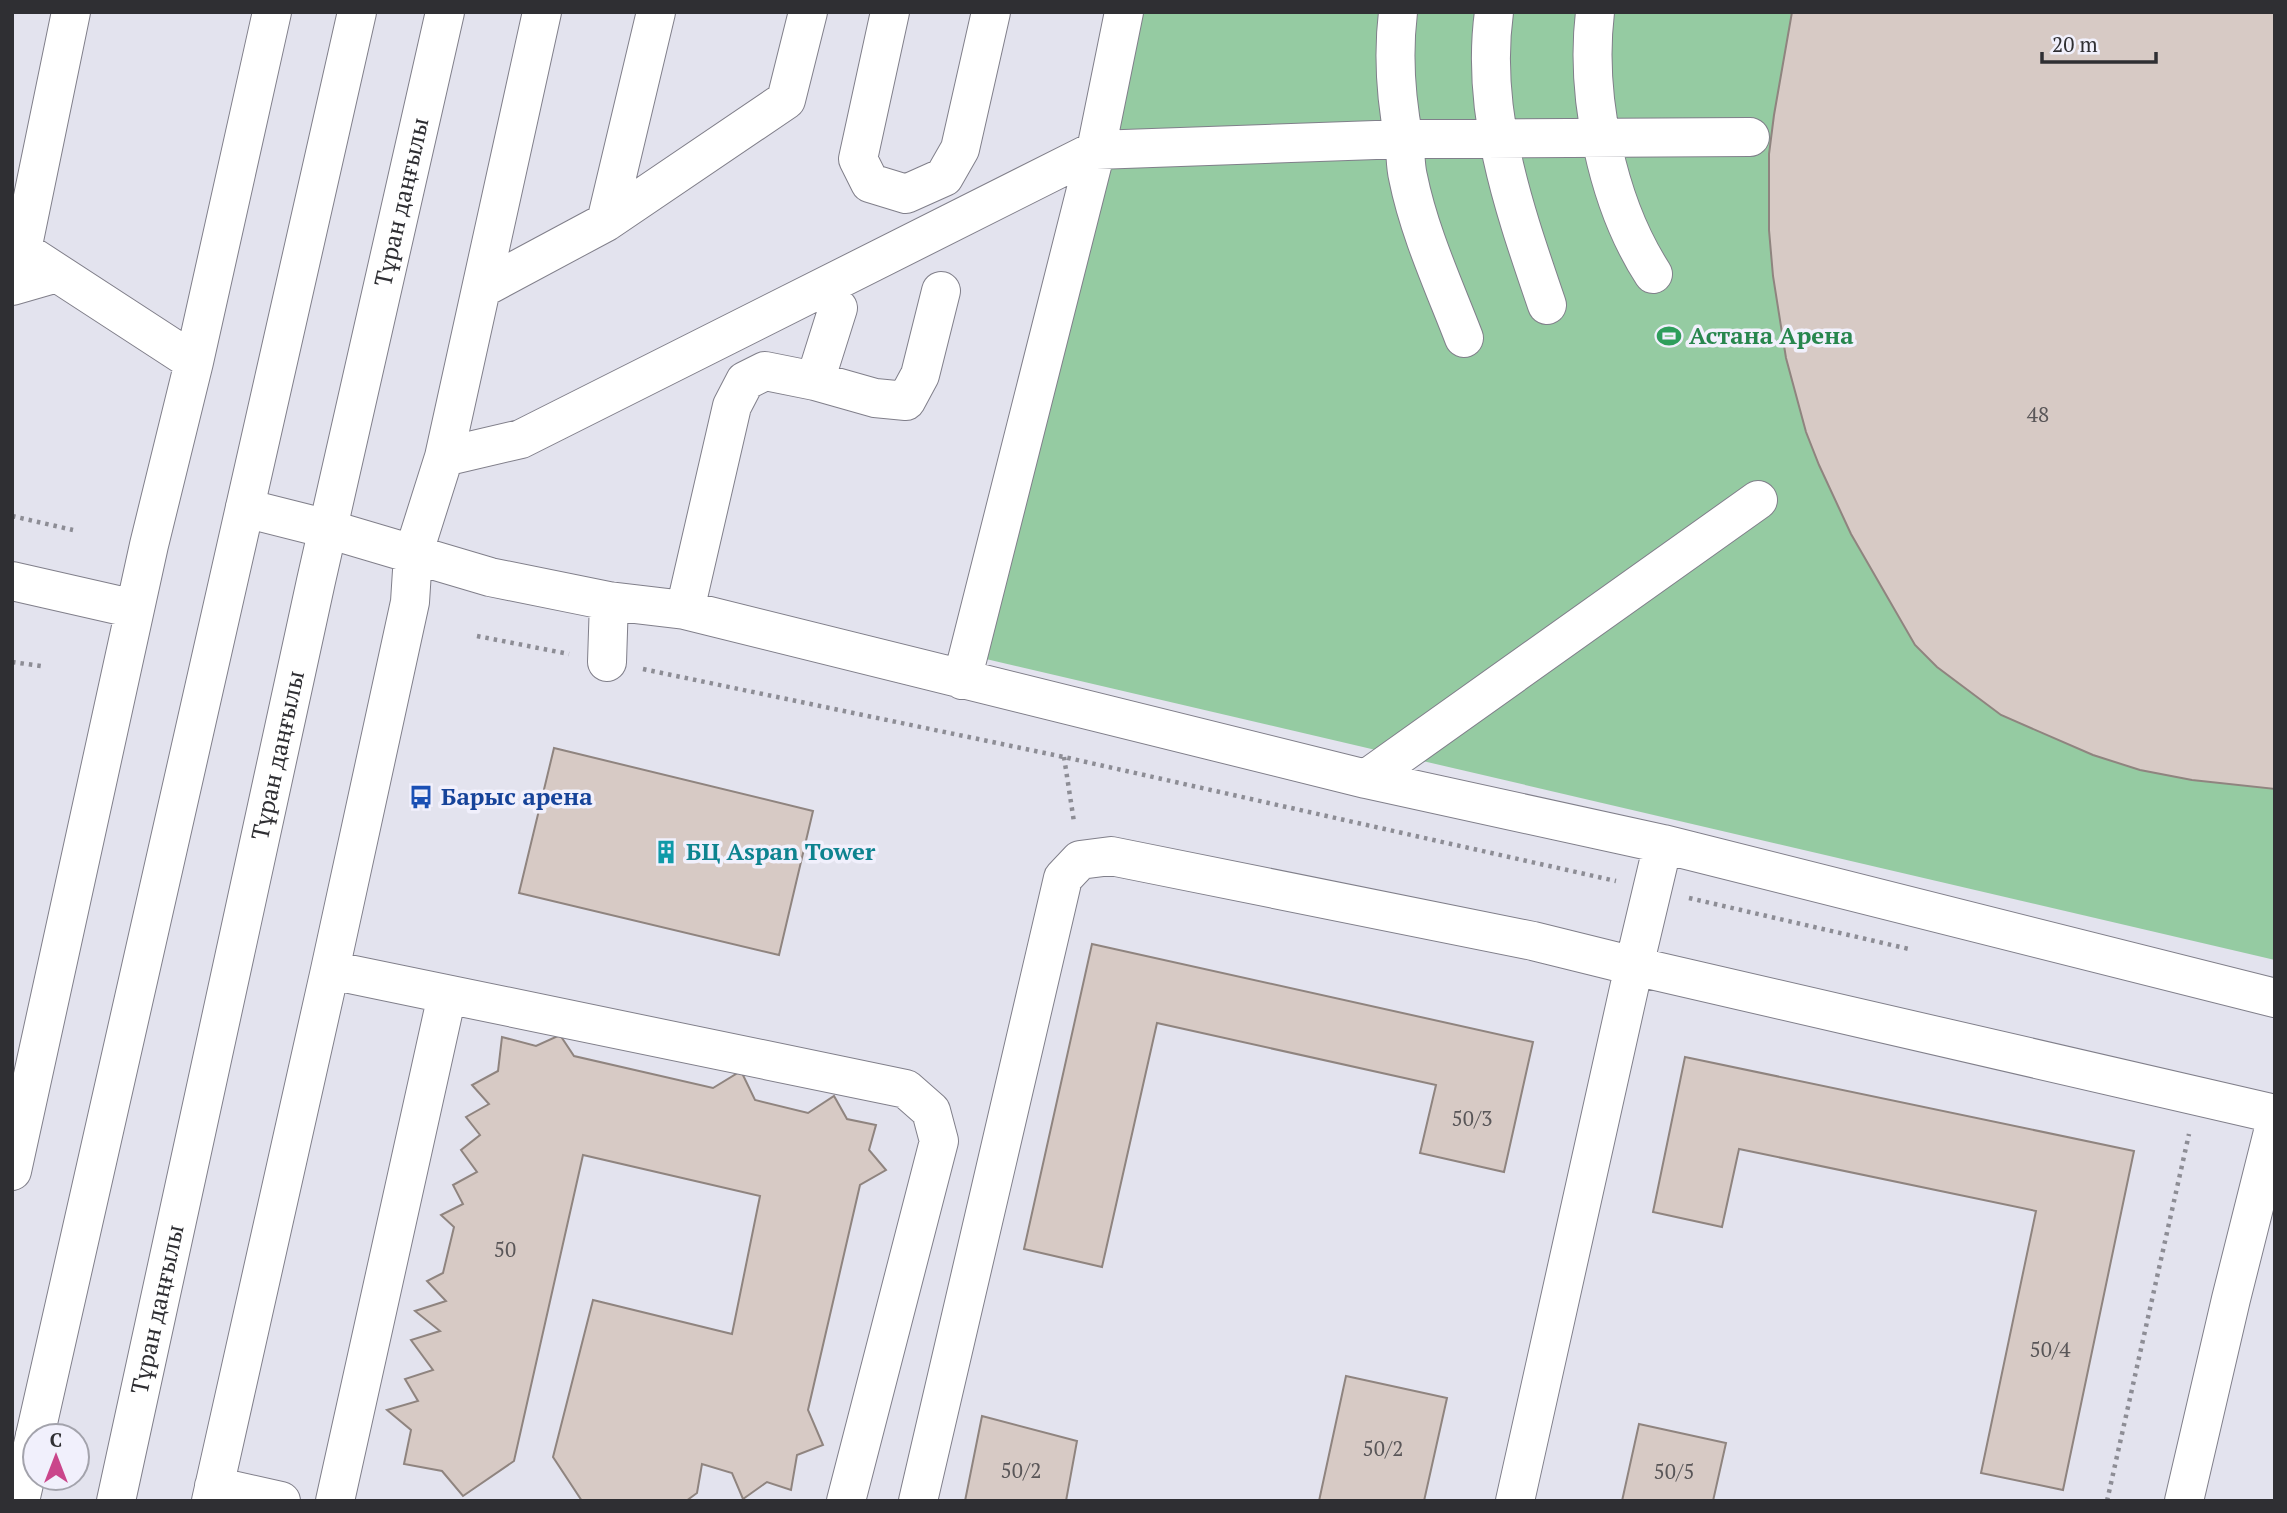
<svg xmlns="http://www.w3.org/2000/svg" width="2287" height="1513" viewBox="0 0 2287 1513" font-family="'PT Serif',serif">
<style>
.green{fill:#95cba2}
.building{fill:#d7cac5;stroke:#8f847f;stroke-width:2}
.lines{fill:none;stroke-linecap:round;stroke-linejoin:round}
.minor-casing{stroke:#807f8a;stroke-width:40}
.major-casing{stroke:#807f8a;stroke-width:40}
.path{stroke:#8d8d95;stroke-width:4.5;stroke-dasharray:3.5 5;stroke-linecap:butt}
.minor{stroke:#fff;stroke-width:38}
.major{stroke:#fff;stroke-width:38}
.labels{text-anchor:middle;stroke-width:7;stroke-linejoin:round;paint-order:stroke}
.number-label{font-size:21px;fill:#595658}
.street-label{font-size:24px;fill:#2f2f33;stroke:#f1f0fc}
.leisure-label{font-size:24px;font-weight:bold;fill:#27864d;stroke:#f1f0fc;text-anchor:start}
.transit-label{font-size:24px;font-weight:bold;fill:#164399;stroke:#f1f0fc;text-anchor:start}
.culture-label{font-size:24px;font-weight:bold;fill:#0d838f;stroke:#f1f0fc;text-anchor:start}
</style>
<rect width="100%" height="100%" fill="#e3e3ee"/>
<path class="green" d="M1141 12H2275V960L986 659Z"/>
<path class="building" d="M1792 12H2275V789L2192 780 2140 770 2093 755 2001 715 1937 667 1915 645 1851 534 1819 465 1806 432 1786 358 1773 276 1769 230V154L1774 115Z
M554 748 813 811 779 955 519 893Z
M1092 944 1533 1042 1504 1172 1420 1153 1436 1085 1157 1023 1102 1267 1024 1249Z
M560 1035 574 1056 713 1088 741 1071 755 1100 808 1113 834 1096 847 1119 876 1125 869 1150 886 1170 860 1185 808 1410 823 1445 797 1455 791 1490 767 1482 743 1499 732 1473 702 1464 697 1493 686 1501H582L553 1457 593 1300 732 1334 760 1196 583 1155 514 1461 463 1496 442 1471 404 1464 411 1430 387 1410 418 1401 405 1379 433 1370 411 1340 440 1331 415 1311 446 1301 427 1281 443 1273 454 1227 441 1215 463 1204 453 1185 477 1172 461 1150 480 1135 466 1117 489 1104 472 1085 498 1071 502 1037 536 1046Z
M1685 1057 2134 1151 2063 1490 1981 1473 2036 1211 1739 1149 1722 1227 1653 1212Z
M1346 1376 1447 1398 1424 1501H1319Z
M982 1416 1077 1441 1066 1501H965Z
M1639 1424 1726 1443 1713 1501H1622Z"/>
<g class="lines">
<g class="minor-casing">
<path id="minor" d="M71 12 22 250 194 362
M890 12 858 159 870 183 906 194 944 177 960 149 991 12
M1398 12C1393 54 1396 99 1404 140 1406 152 1405 165 1408 177 1419 232 1444 286 1464 338
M1494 12C1480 114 1515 211 1547 305
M1595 12C1585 96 1607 203 1653 274
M606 222 786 100 808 12
M12 286 57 273
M481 289 606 222 656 12
M815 381 838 308
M444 457 521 439 1096 150 1404 139 1750 137
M245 508 328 529 490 577 609 601 685 610 1366 779 1663 844 2275 998
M12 581 135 609
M685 610 732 406 745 381 765 371 815 381 875 398 906 401 920 375 941 291
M607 662 609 601
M962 680 1096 150 1124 12
M1366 779 1758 500
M1663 844 1634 966 2275 1114
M330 970 906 1089 931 1111 939 1141 846 1501
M12 1171 149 545 194 362 272 12
M214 1486 281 1501
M211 1501 330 970 410 602 413 555 444 457 542 12
M335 1501 447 995
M918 1501 1063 878 1080 860 1111 856 1533 941 1634 966 1515 1501
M2184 1501 2231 1299 2275 1124"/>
</g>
<g class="major-casing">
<g id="major">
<path d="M35 1436 357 12"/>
<path d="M20 1501 35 1436"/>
<path id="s1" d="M116 1501 316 581 445 12"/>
</g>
</g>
<path class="path" d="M12 516 73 530
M477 636 569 654
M12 662 41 666
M643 669 1064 757 1616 881
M1064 757 1074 822
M1689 898 1909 949
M2107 1501 2189 1134"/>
<use href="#minor" class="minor"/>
<use href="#major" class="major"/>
</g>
<defs>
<g id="stadium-bare" transform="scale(1.89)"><path d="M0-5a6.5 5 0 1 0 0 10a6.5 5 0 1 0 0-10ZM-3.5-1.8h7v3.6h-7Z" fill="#2e9e5b" stroke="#f1f0fc" stroke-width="2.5" paint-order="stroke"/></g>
<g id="bus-bare" transform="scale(1.89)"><path d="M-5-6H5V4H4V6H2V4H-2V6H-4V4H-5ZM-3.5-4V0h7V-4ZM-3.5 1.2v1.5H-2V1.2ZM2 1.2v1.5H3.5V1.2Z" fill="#1a4fb4" stroke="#f1f0fc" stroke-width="2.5" paint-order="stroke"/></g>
<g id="building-bare" transform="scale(1.89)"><path d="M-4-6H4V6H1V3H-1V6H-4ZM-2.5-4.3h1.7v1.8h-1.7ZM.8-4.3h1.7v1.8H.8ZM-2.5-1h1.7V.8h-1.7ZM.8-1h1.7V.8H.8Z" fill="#0f9aa8" stroke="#f1f0fc" stroke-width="2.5" paint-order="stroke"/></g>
</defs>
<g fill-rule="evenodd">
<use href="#stadium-bare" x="1669" y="336"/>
<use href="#bus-bare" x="421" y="797"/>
<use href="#building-bare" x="666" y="852"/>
</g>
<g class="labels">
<g class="number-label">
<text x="2038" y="422">48</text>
<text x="1472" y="1126">50/3</text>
<text x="505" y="1257">50</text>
<text x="2050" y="1357">50/4</text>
<text x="1383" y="1456">50/2</text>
<text x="1021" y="1478">50/2</text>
<text x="1674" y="1479">50/5</text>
</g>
<g class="street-label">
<text dy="8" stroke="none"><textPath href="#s1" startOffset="1330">Тұран даңғылы</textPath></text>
<text dy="8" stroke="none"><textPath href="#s1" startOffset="763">Тұран даңғылы</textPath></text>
<text dy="8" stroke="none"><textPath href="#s1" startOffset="196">Тұран даңғылы</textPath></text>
</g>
<g class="leisure-label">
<text x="1689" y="344">Астана Арена</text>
</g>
<g class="transit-label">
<text x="441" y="805">Барыс арена</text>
</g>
<g class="culture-label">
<text x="686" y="860">БЦ Aspan Tower</text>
</g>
</g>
<rect width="2287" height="1513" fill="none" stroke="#2f2f33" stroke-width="28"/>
<g transform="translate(56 1457)"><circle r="33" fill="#f1f0fc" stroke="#a3a3ac" stroke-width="2"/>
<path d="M0-5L12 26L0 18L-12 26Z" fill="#ca468b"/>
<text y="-10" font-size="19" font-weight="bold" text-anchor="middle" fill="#2f2f33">С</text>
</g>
<path d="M2042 52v10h114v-10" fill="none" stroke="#2f2f33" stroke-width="3.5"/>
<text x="2052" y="52" font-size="21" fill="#2f2f33" stroke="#f1f0fc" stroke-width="5" paint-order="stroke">20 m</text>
</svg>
